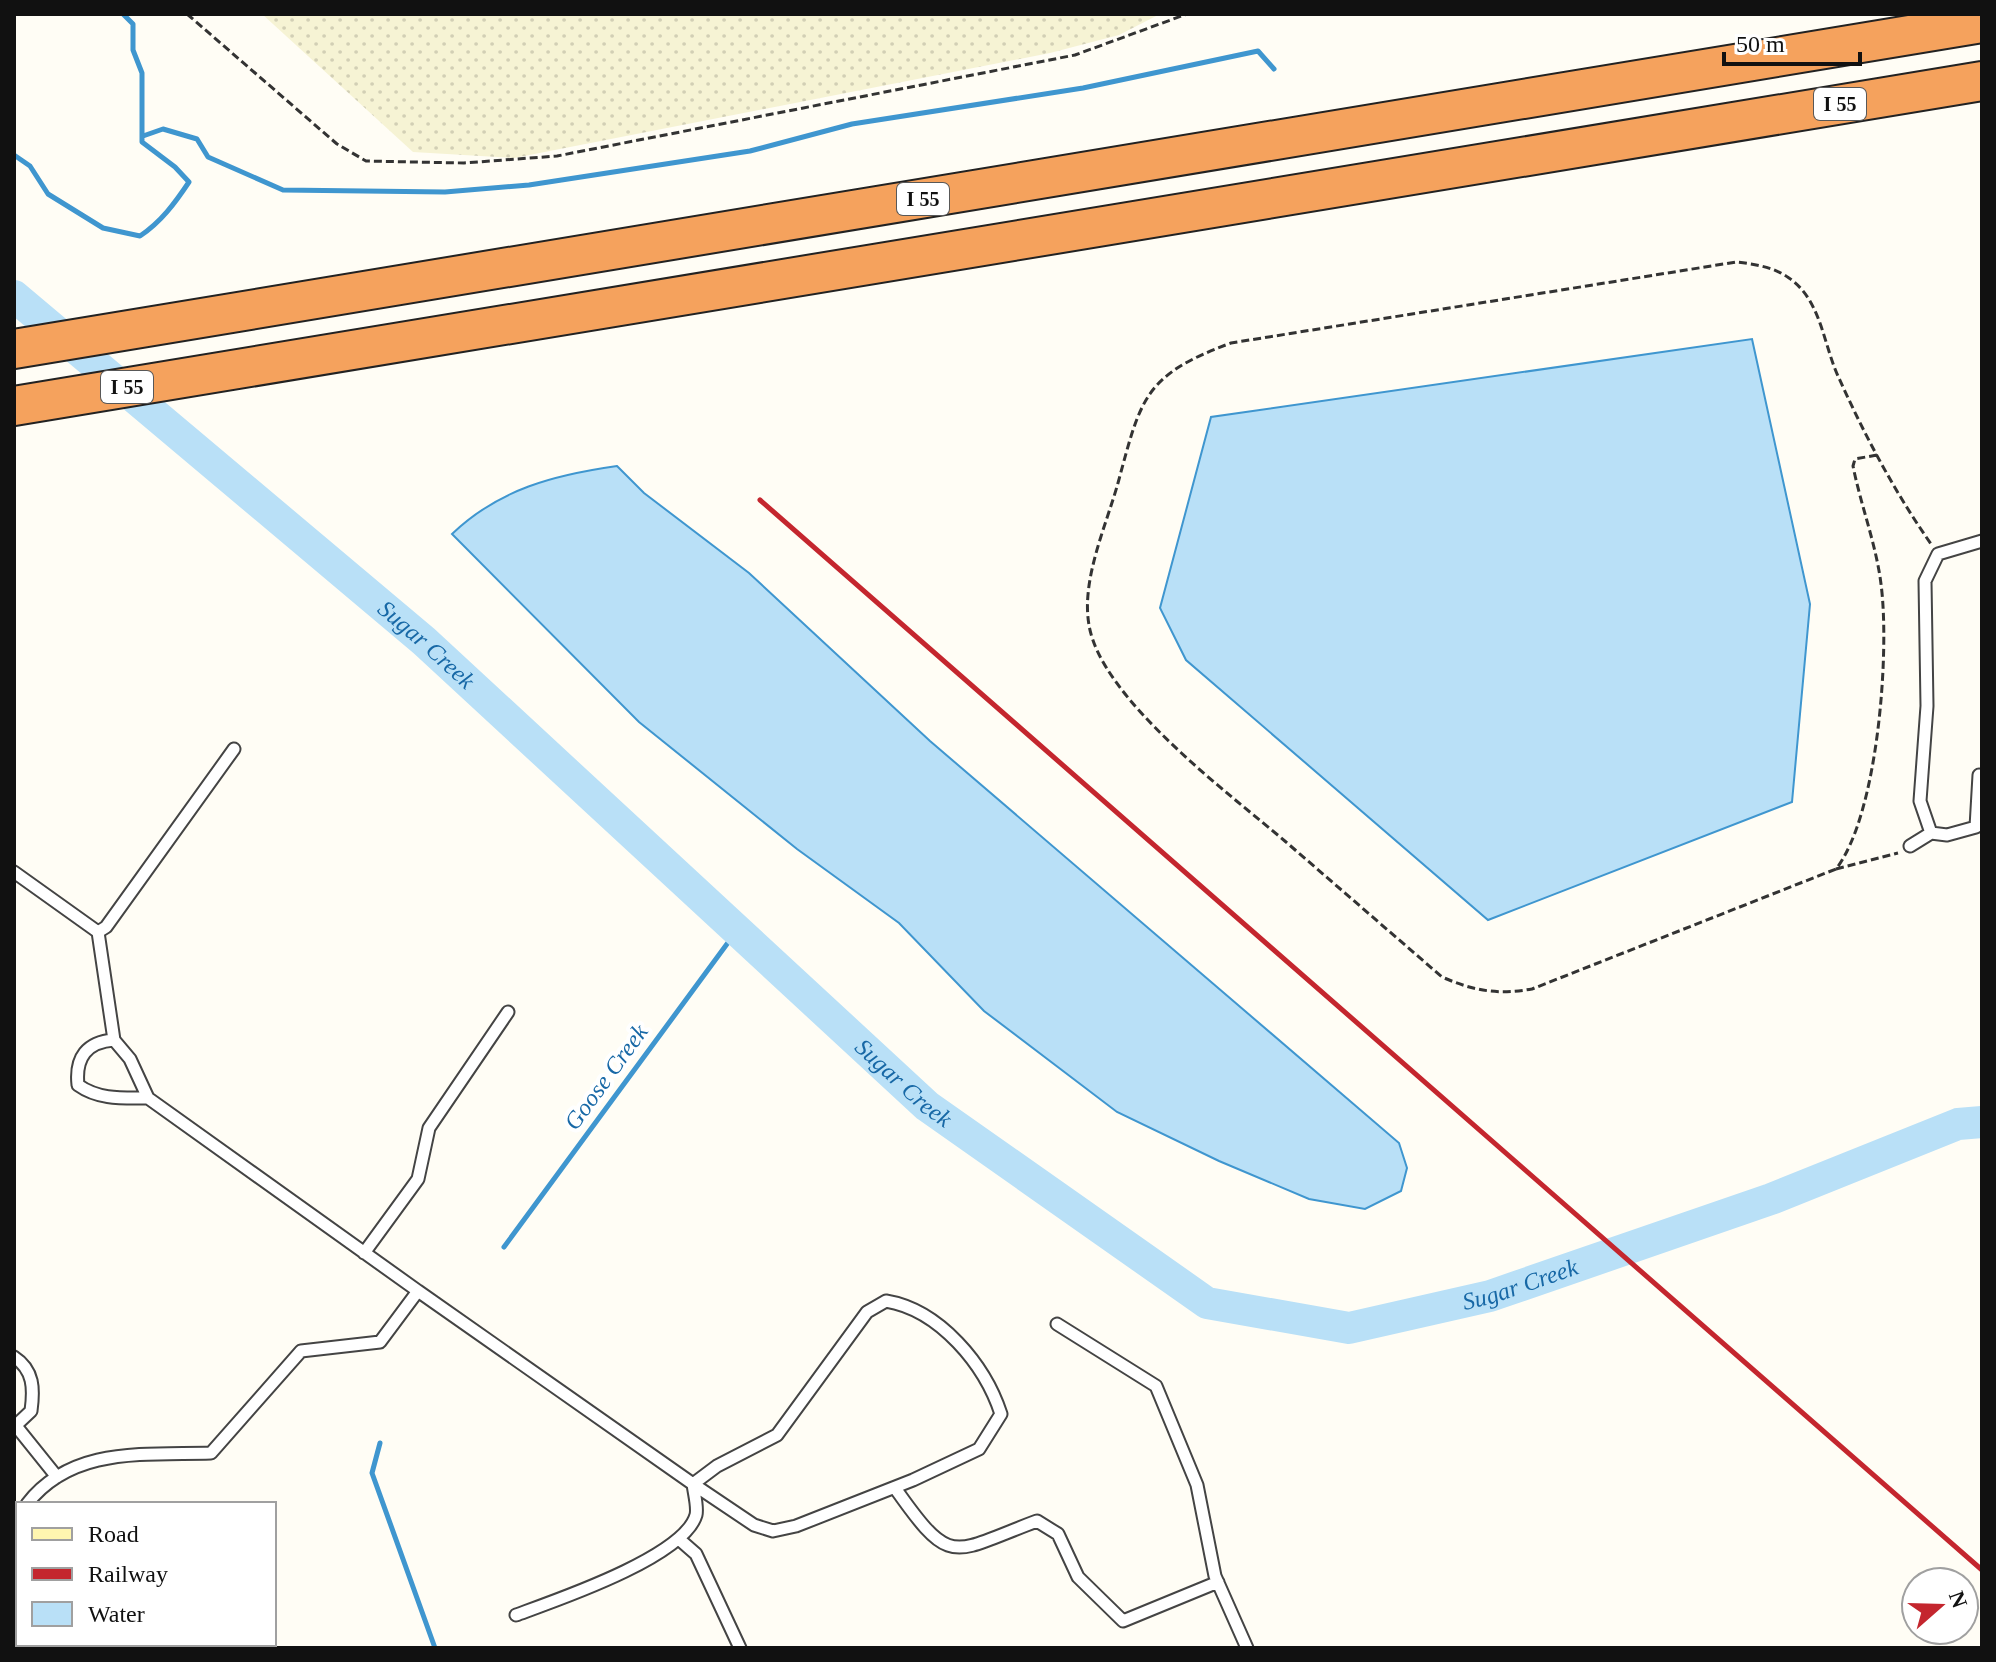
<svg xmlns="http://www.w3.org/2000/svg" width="1996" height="1662" viewBox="0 0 1996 1662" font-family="Georgia,serif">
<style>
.farmland{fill:url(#farmland-dots)}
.water{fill:#b9e0f7;stroke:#3f96cf;stroke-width:2}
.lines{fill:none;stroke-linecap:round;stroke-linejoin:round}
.stream{stroke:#3f96cf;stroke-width:5}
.river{stroke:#b9e0f7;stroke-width:32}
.lane-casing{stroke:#444;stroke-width:15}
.secondary-casing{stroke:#333;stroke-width:34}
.highway-casing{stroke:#222;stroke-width:42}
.path{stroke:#333;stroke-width:3;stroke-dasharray:8 4;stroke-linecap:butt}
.lane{stroke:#fff;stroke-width:11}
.secondary{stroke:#fff6b0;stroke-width:30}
.highway{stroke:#f5a25d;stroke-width:38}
.rail{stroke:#c4262e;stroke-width:5}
.labels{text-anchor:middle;stroke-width:8;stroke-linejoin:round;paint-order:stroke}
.shield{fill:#fff;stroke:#585858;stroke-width:2}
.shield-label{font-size:20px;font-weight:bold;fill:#111}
.water-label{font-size:24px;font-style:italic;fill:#1768a6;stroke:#fff}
</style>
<defs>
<pattern id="farmland-dots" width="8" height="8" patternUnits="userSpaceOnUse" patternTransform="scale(2)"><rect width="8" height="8" fill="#f6f3d4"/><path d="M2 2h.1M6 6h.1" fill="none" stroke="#d2cfb5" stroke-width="1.8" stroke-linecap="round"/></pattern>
</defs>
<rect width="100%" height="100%" fill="#fffdf5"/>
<path class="farmland" d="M262 14H1160L1119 35 1050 53 514 158 413 152Z"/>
<path class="water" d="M1752 339 1810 604 1792 802 1488 920 1186 660 1160 608 1211 417Z
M617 466 644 493 749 573 930 741 1399 1143 1407 1168 1401 1191 1365 1209 1309 1199 1219 1161 1117 1112 984 1011 899 923 797 849 639 722 452 534C499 489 554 475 617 466Z"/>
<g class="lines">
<path class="stream" d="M143 136 163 129 197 139 208 157 283 190 445 192 529 185 750 151 852 124 1083 88 1258 51 1274 69
M14 155 30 166 48 194 103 228 140 236C161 222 175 203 189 182L175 167 142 142V73L133 50V24L123 14
M504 1247 738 929
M380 1443 372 1473 435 1648"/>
<path class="river" id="s1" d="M14 296 424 641 927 1106 1207 1303 1349 1328 1490 1296 1771 1199 1958 1124 1982 1122"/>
<g class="lane-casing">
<path id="lane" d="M1979 775 1976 827 1947 835 1931 833 1920 801 1927 706 1925 581 1938 554 1982 541
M1910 846 1931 833
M14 872 98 932 114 1040 130 1059 148 1098 418 1291
M98 932 106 927 234 749
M114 1040C87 1042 75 1057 78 1085 99 1100 123 1098 148 1098
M364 1253 418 1179 429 1128 508 1012
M1057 1324 1156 1386 1197 1485 1215 1576 1247 1648
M14 1357C34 1370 34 1389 31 1411L14 1427
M16 1426 57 1477
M895 1488C952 1569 951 1553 1037 1521L1058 1534 1078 1577 1123 1621 1218 1582
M27 1504C72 1446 145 1455 211 1453L301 1351 380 1342 418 1291 693 1484 754 1525 773 1531 796 1526 913 1480 979 1449 1001 1414C985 1365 940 1310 886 1301L867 1312 777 1435 717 1466 693 1484
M14 1522 18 1516
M680 1540 696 1554 740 1648
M516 1615C557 1600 684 1557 696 1515 698 1507 694 1493 693 1484"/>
</g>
<g class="secondary-casing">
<path id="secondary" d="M14 1619 18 1621
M54 1644 60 1648"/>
</g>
<g class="highway-casing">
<path id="highway" d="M14 349 1982 23
M14 406 1982 81"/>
</g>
<path class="path" d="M187 14 337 144 366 161 464 163 557 156 1075 55 1187 14
M1877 455 1855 459 1853 466C1861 506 1876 544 1881 584 1890 652 1878 815 1836 869L1532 989C1497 995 1474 991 1442 977 1390 932 1338 887 1286 842 1230 794 1101 699 1089 625 1081 580 1106 526 1118 483 1141 398 1144 375 1231 343L1736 262C1754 264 1774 267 1789 278 1821 300 1823 343 1838 376 1864 434 1894 491 1931 544
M1836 869 1898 853"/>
<use href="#lane" class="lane"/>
<use href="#secondary" class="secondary"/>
<use href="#highway" class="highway"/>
<path class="rail" d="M760 500 1982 1570"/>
</g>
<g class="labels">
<g class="shield">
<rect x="1814" y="88" width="52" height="32" rx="6"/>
<rect x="897" y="183" width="52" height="32" rx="6"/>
<rect x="101" y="371" width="52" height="32" rx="6"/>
</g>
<g class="shield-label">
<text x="1840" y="111">I 55</text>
<text x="923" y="206">I 55</text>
<text x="127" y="394">I 55</text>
</g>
<g class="water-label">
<text dy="8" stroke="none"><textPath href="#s1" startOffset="540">Sugar Creek</textPath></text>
<text transform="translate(606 1077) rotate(-54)" y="8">Goose Creek</text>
<text dy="8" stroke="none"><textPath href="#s1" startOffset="1188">Sugar Creek</textPath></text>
<text dy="8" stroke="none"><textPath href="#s1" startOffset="1884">Sugar Creek</textPath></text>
</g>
</g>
<rect width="1996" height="1662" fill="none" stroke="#111111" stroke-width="32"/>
<rect x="16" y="1502" width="260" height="144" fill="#ffffff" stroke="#a0a0a0" stroke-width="2"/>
<rect x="32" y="1528" width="40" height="12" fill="#fff6b0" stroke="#a0a0a0" stroke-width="2"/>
<text x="88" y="1542" font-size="24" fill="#111111">Road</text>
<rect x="32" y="1568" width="40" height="12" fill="#c4262e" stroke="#a0a0a0" stroke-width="2"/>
<text x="88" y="1582" font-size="24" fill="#111111">Railway</text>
<rect x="32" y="1602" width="40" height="24" fill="#b9e0f7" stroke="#a0a0a0" stroke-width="2"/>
<text x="88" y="1622" font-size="24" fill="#111111">Water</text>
<g transform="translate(1940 1606) rotate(70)"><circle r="38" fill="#ffffff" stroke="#a0a0a0" stroke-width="2"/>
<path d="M0-6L14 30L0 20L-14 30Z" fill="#c4262e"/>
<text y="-12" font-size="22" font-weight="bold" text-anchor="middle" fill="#111111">N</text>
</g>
<path d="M1724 52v12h136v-12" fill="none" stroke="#111111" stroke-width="4"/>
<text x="1736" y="52" font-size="24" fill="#111111" stroke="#ffffff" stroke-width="6" paint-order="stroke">50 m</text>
</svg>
